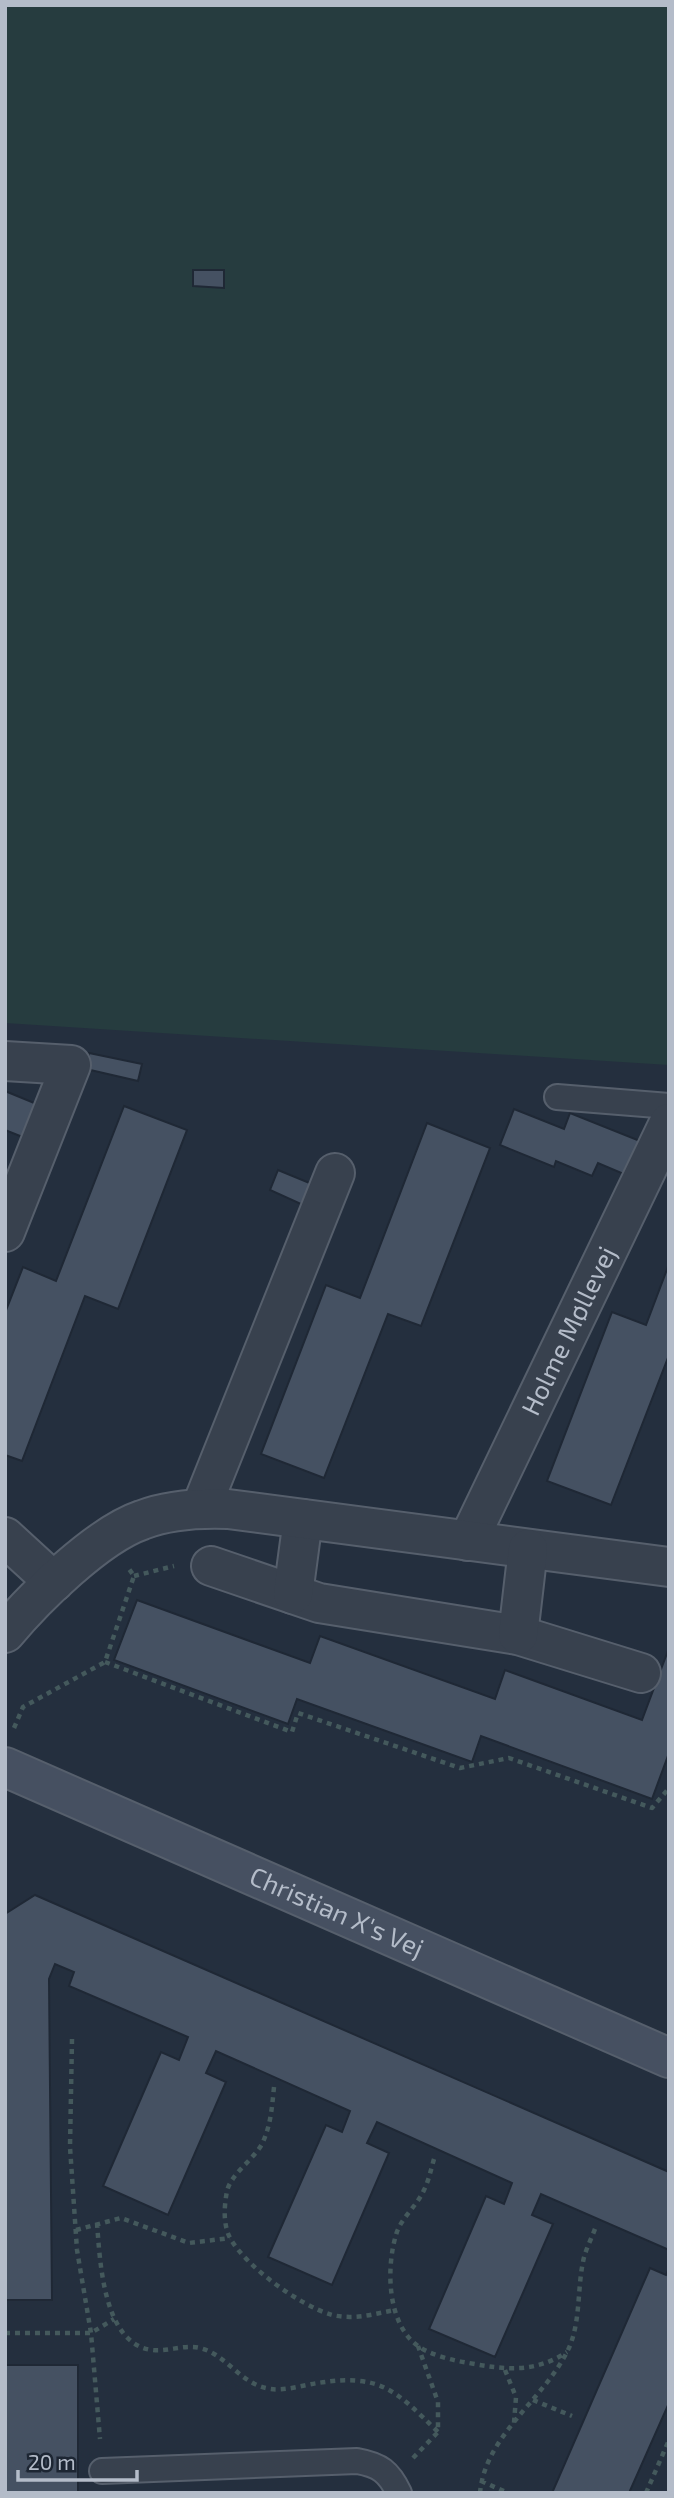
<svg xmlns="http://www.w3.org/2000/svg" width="674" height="2498" viewBox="0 0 674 2498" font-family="'Exo 2',sans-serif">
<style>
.green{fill:#263c3f}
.building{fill:#455162;stroke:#1f2835;stroke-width:2}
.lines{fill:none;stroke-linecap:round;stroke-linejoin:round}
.lane-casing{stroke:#565f6c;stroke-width:28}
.street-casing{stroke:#565f6c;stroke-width:42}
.secondary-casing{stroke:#565f6c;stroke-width:42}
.path{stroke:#44595c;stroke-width:4.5;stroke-dasharray:5 5;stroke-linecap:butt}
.lane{stroke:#38414e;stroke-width:24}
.street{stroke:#38414e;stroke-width:38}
.secondary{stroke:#465061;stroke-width:38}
.labels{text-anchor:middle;stroke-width:7;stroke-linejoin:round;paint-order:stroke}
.street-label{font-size:26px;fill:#b4bcc9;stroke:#1d2633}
</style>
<rect width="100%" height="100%" fill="#242f3e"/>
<path class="green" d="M5 5H669V1065L5 1023Z"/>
<path class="building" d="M193 270H224V288L193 286Z
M89 1053 142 1064 138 1081 86 1069Z
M5 1091 44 1107 30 1140 5 1130Z
M124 1106 187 1130 118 1309 85 1296 22 1461 5 1455V1313L23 1267 56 1281Z
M514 1109 564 1129 570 1113 640 1141 626 1175 598 1163 592 1176 556 1161 554 1167 500 1145Z
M427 1123 490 1148 421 1326 388 1314 324 1478 261 1454 326 1285 360 1298Z
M278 1170 312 1184 303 1205 270 1190Z
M669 1264V1355L611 1505 547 1481 612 1312 646 1325Z
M137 1600 310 1663 320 1636 495 1699 505 1670 642 1720 669 1648V1753L652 1799 481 1736 472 1762 297 1699 288 1724 114 1660Z
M35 1895 669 2172V2250L541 2194 532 2215 553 2224 495 2357 429 2329 486 2196 504 2204 512 2183 377 2122 367 2143 389 2153 332 2285 268 2257 326 2125 342 2132 350 2111 216 2051 206 2073 226 2082 168 2215 103 2186 161 2052 179 2060 188 2037 69 1986 74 1972 55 1964 49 1979 52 2300H5V1914Z
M650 2268 666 2275 669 2269V2403L629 2493H552Z
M5 2365H78V2493H5Z"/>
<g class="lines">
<g class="lane-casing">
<path id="lane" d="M557 1097 669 1106
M102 2471 357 2461C380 2465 389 2472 399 2493"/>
</g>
<g class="street-casing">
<g id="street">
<path d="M5 1061 71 1065 5 1232"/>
<path d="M201 1508 335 1173"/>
<path d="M5 1537 54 1582"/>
<path id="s1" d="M468 1541 669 1123"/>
<path d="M211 1566 319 1603 518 1635 641 1673"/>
<path d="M293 1594 303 1519"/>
<path d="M5 1633C35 1597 98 1535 142 1520 168 1510 200 1508 228 1509L669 1567"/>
<path d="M518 1635 528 1549"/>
</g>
</g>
<g class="secondary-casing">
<g id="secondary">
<path id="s2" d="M5 1767 669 2058"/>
</g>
</g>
<path class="path" d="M134 1576 174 1566
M105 1662 292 1732 298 1713 460 1768 509 1758 652 1808 669 1788
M14 1728 23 1707 105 1662 134 1576 129 1569
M72 2039 70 2147 77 2250 91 2333 100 2439
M274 2087C272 2107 271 2125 262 2144 253 2160 231 2174 227 2191 224 2207 223 2224 230 2238 246 2267 301 2306 332 2315 354 2320 374 2314 395 2310
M434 2159C431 2169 429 2180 424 2190 417 2206 400 2219 396 2235 386 2268 387 2324 418 2346 430 2355 455 2361 469 2363 506 2370 535 2373 567 2352
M97 2223C100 2261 103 2344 152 2350 168 2352 184 2344 200 2348 228 2355 240 2385 271 2389 285 2391 304 2385 318 2383 381 2373 396 2391 438 2432V2402L418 2346
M76 2230 121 2218 189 2243 230 2238
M5 2333H91L114 2319
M505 2370 516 2397 514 2423
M533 2400 572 2416
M413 2458 438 2432
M481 2481 508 2493
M480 2493C485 2436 542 2401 567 2352 581 2325 577 2290 583 2262 585 2250 592 2238 596 2226
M646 2493 669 2440"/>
<use href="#lane" class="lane"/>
<use href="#street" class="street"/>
<use href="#secondary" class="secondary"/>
</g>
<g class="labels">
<g class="street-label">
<text dy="9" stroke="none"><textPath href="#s1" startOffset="233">Holme Møllevej</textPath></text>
<text dy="9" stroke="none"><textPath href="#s2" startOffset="362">Christian X's Vej</textPath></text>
</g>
</g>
<rect width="674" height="2498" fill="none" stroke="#b4bcc9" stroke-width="14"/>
<path d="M18 2470v10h119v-10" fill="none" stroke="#b4bcc9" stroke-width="3.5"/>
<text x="28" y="2470" font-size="21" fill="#b4bcc9" stroke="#1d2633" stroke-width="5" paint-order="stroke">20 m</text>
</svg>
